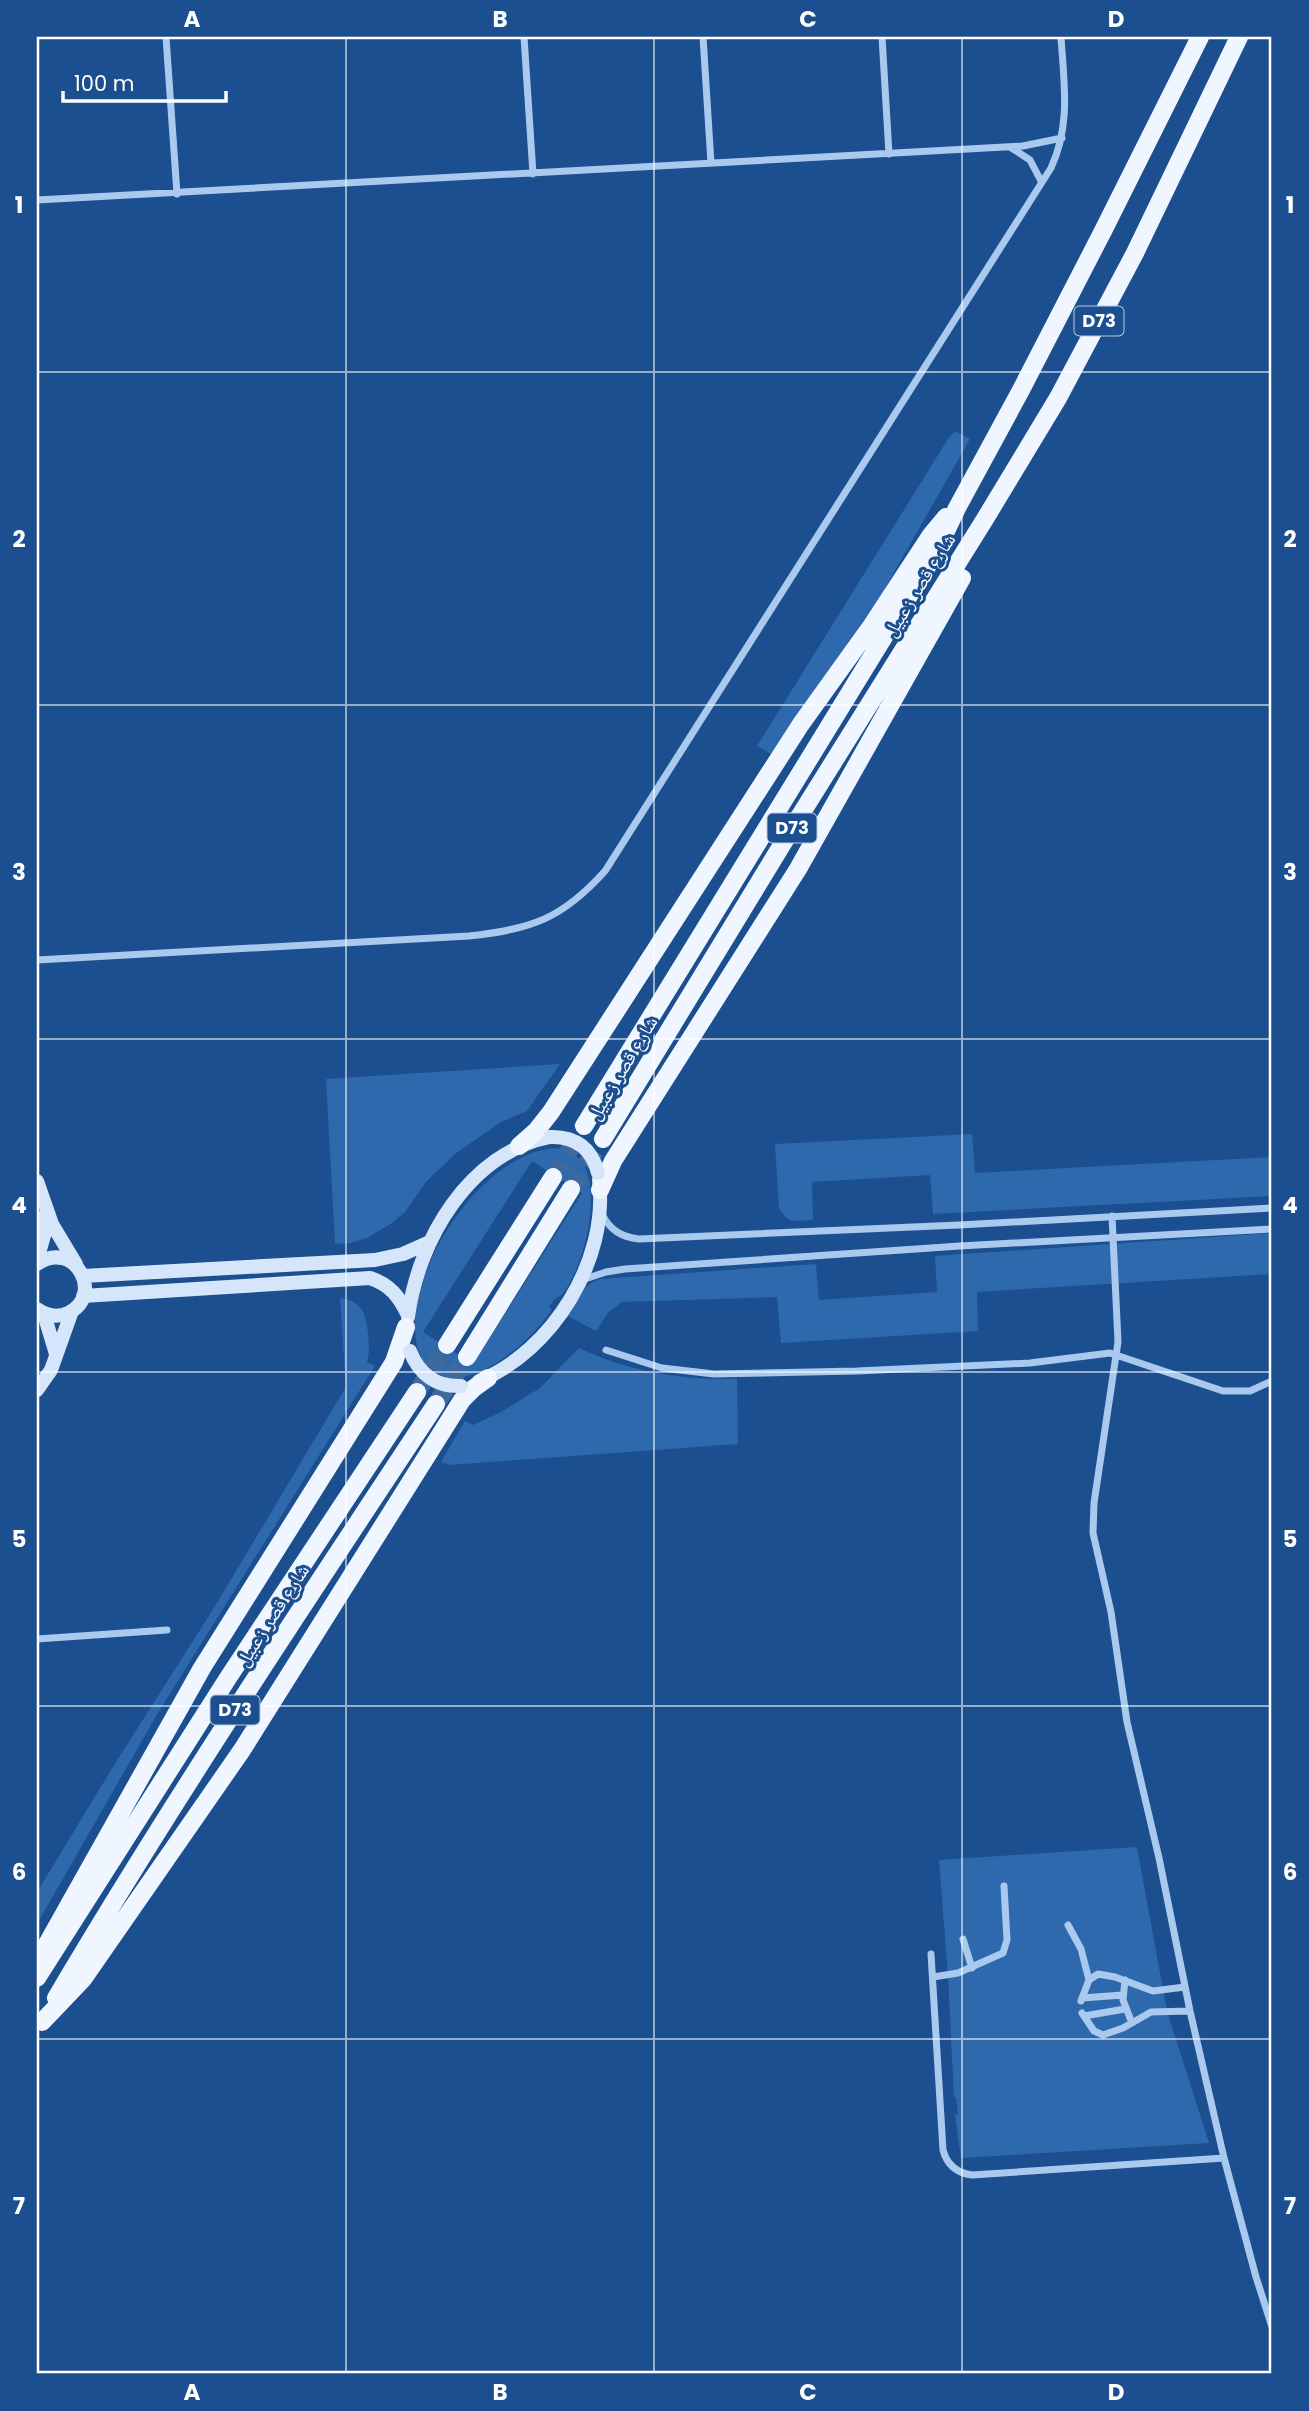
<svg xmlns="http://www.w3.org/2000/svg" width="1309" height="2411" viewBox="0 0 1309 2411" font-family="Poppins,'Noto Naskh Arabic',sans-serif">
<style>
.green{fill:#2e69ad;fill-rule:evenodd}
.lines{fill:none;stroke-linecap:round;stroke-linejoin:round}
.primary-tunnel{stroke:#3d69a0;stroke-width:18;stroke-dasharray:18 9;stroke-linecap:butt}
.street{stroke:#a9c9ee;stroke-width:7}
.secondary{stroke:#d6e6fa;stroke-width:14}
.primary{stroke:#f0f6ff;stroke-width:18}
.secondary-bridge{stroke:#d6e6fa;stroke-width:14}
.grid{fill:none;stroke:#fff;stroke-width:2;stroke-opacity:0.55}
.labels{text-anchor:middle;stroke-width:6;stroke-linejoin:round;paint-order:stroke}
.shield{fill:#1b4f8f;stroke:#bbcadd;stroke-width:2}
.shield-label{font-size:18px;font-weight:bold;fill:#fff}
.street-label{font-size:19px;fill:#fff;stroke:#1b4f8f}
.neatline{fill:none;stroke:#fff;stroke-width:2.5}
.grid-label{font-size:23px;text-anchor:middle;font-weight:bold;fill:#fff}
</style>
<rect width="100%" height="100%" fill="#1b4f8f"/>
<path class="green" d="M955 431 970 439 883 592 771 754 757 746 948 439Z
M560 1064 527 1111 501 1122 455 1154 426 1182 405 1212 392 1223 367 1238 350 1243 335 1244 326 1079Z
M972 1134 975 1173 1272 1157V1196L933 1214 930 1175 812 1182 813 1220 792 1221 785 1217 779 1208 775 1144Z
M555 1148C566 1150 577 1154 583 1163 602 1193 584 1265 564 1292 559 1299 555 1296 549 1307L552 1310C532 1339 476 1392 438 1374 424 1368 418 1354 416 1340 405 1270 482 1153 555 1148ZM532 1161 582 1193 473 1364 423 1332Z
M1272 1233V1274L977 1292 978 1331 781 1343 777 1297 622 1302 608 1313 596 1331 566 1315C576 1296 579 1288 600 1279L816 1264 819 1300 937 1292 935 1256Z
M340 1298C363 1302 366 1313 368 1334 369 1344 370 1352 367 1362L375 1366 159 1711 37 1924V1892L116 1762 212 1611 346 1387Z
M579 1348C629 1372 682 1380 737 1379L738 1444 449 1465 441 1462 465 1421 473 1425 501 1412 540 1388Z
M1137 1847 1167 2011 1209 2143 961 2158 955 2115 958 2114 956 2098 954 2097 948 1976 939 1860Z"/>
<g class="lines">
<path class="primary-tunnel" d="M553 1177 584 1126
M571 1189 603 1139
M417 1392 447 1345
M436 1404 467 1357"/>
<path class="street" d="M166 37 177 194
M524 37 533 174
M703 37 711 163
M882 37 889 154
M1010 147 1030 160 1041 181
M37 200 1023 146 1062 138
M37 960 469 936C532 929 562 919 605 871L1051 168C1071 125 1064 83 1061 37
M602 1214C610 1230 621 1237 639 1239L959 1225 1272 1208
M1112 1216 1118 1342 1094 1503 1093 1533 1111 1612 1127 1722 1159 1858 1190 2011 1224 2158 1256 2277 1272 2327
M582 1280 606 1272 625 1269 960 1246 1272 1229
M606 1350 662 1368 714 1374 857 1371 1030 1363 1110 1353 1223 1391H1250L1272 1381
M37 1639 167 1630
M1068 1925 1081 1949 1089 1980
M963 1939 972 1968
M931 1954 943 2150C947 2165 957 2173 972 2175L1224 2158
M933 1977 958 1973 1003 1953 1007 1940 1004 1886
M1125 1980 1123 2000 1132 2023
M1082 1998 1123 1995
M1081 2001 1089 1980 1098 1974 1115 1977 1153 1991 1185 1987
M1082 2013 1094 2031 1103 2035 1123 2028 1151 2012 1190 2011
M1084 2016 1125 2009"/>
<path class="secondary" d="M37 1181 52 1224 76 1264
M37 1260 45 1232 46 1213
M37 1264C75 1238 105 1296 68 1313 57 1318 47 1316 37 1309
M83 1276 375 1260 403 1254 430 1242
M83 1296 370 1278C391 1285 399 1297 408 1315
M44 1314 56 1354
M408 1317C418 1240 469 1153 550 1137
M479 1381C553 1351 609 1259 599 1180
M37 1390 51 1370 72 1311"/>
<path class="primary" d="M584 1126 936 552 957 508 1021 390 1103 231 1200 37
M603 1139 791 830 985 519 1058 398 1135 253 1239 37
M519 1146 536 1131 551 1112 801 724 872 625 931 535 946 517
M600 1190 613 1161 798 869 962 578
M447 1345 553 1177
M467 1357 571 1189
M37 1962 202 1668 394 1362 406 1327
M37 1978 228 1678 417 1392
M56 1998C176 1795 307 1600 436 1404
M42 2022 83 1979 242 1750 462 1400 474 1388 488 1378"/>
<path class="secondary-bridge" d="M550 1137C576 1136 592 1149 598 1173
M410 1351C419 1374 436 1387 461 1386"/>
</g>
<path class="grid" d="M346 37V2374M654 37V2374M962 37V2374M37 372H1272M37 705H1272M37 1039H1272M37 1372H1272M37 1706H1272M37 2039H1272"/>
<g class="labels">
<g class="shield">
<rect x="1074.5" y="306.5" width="49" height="29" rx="5"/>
<rect x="767.5" y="813.5" width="49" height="29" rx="5"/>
<rect x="210.5" y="1695.5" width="49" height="29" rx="5"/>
</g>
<g class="shield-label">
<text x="1099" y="327">D73</text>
<text x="792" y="834">D73</text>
<text x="235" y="1716">D73</text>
</g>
<g class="street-label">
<text transform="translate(919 585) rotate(-58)" y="7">شارع قصر زعبيل</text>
<text transform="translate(622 1068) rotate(-59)" y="7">شارع قصر زعبيل</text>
<text transform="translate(272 1615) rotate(-57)" y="7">شارع قصر زعبيل</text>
</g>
</g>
<rect width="1309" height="2411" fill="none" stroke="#1b4f8f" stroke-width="77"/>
<path d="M63 91v10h163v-10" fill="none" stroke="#ffffff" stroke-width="3.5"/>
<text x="74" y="91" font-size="21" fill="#ffffff" stroke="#1b4f8f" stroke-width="5" paint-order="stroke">100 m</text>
<rect x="38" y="38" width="1232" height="2334" class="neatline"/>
<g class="grid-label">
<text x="192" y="27">A</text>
<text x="500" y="27">B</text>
<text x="808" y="27">C</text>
<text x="1116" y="27">D</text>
<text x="19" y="213">1</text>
<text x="1290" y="213">1</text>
<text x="19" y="547">2</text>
<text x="1290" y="547">2</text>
<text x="19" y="880">3</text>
<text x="1290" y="880">3</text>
<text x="19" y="1213">4</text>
<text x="1290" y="1213">4</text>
<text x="19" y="1547">5</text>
<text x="1290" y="1547">5</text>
<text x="19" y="1880">6</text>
<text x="1290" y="1880">6</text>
<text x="19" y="2214">7</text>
<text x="1290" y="2214">7</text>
<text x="192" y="2400">A</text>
<text x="500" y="2400">B</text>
<text x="808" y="2400">C</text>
<text x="1116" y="2400">D</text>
</g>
</svg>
